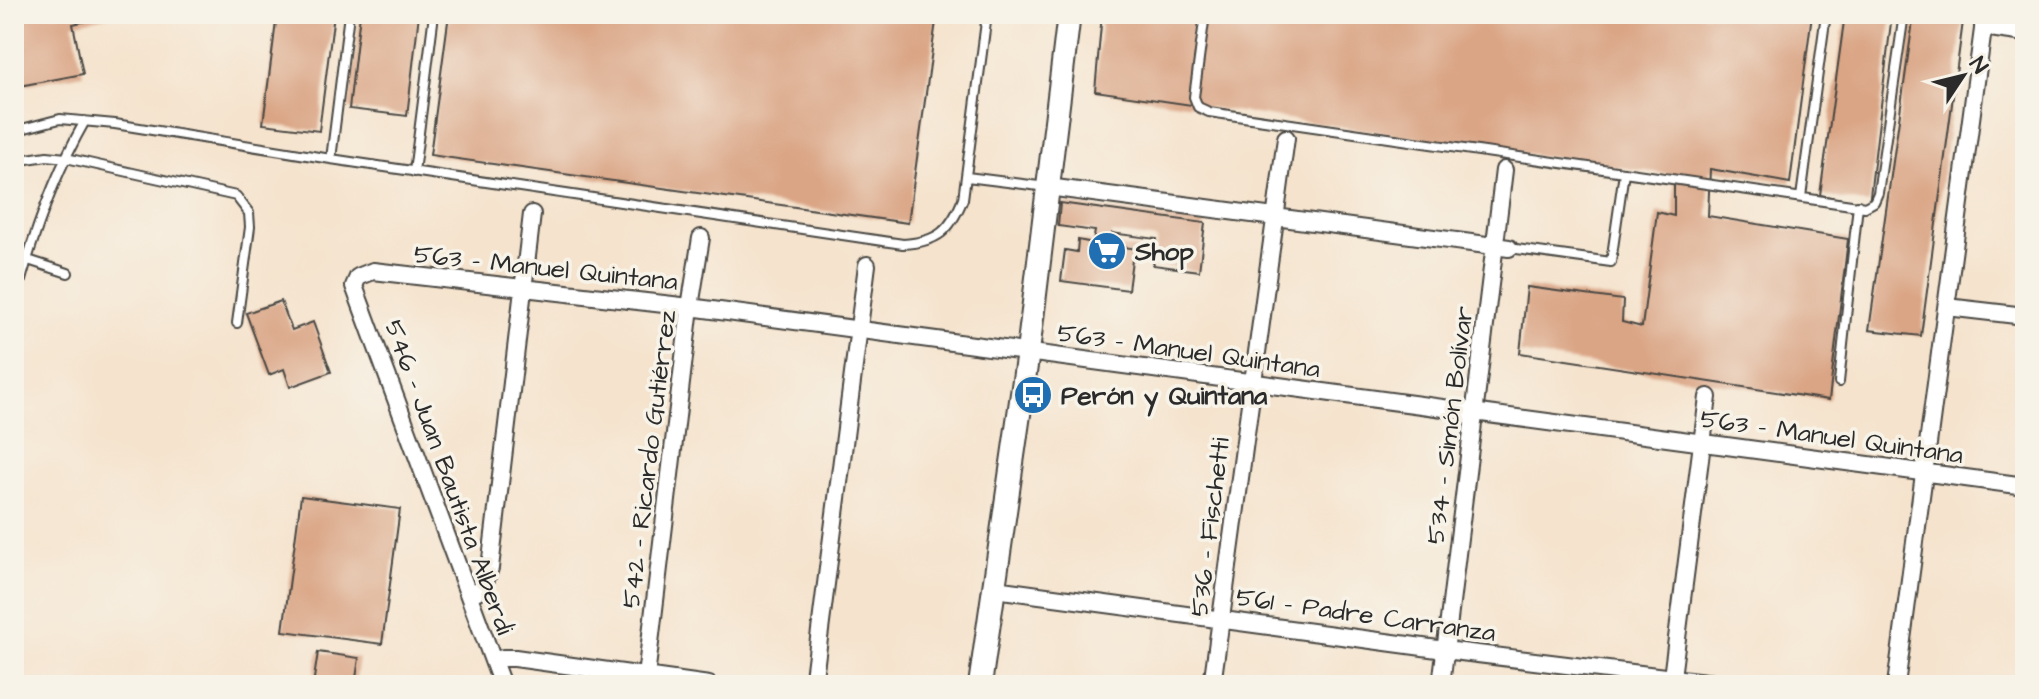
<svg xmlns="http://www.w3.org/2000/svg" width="2039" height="699" viewBox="0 0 2039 699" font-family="'Architects Daughter',sans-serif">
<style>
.building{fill:#daa585}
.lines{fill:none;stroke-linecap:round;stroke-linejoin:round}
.lane-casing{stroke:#494743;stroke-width:12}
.street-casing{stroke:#494743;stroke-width:20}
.secondary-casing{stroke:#494743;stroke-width:26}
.lane{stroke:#fff;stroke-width:8}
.street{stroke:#fff;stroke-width:16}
.secondary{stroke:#fff;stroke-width:22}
.labels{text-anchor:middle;stroke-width:7;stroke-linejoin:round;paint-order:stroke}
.poi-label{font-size:26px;font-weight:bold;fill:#2b2b2b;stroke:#f7f3e8;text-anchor:start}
.street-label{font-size:26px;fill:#2b2b2b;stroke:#f7f3e8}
</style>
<rect width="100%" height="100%" fill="#f7f3e8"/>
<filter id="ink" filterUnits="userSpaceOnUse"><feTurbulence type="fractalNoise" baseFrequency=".0125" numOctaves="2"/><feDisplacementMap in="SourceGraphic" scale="16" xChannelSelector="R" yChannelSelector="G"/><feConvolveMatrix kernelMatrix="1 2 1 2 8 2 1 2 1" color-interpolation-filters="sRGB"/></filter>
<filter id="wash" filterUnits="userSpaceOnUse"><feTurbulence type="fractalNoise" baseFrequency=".006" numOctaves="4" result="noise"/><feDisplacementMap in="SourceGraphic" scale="32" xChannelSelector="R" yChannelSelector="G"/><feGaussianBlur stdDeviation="1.8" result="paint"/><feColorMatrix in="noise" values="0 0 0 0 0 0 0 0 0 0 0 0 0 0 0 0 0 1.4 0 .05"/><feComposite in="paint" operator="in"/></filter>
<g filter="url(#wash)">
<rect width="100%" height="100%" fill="#f5e3cd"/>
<g id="blocks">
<path class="building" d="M14 14H114V15L73 24 83 74 14 87Z
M277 14H334L319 131 263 124Z
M360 14H419L407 116 349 109Z
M449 14H937L908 223 430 155Z
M1102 14H1812L1790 183 1710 169 1708 216 1848 239 1829 400 1520 353 1527 287 1623 300 1622 322 1642 327 1657 212 1674 216V175L1095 91Z
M1845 14H1892L1869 204 1820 195Z
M1914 14H1964L1921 336 1869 330Z
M1060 203 1205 223 1199 271 1153 265 1157 239 1112 233 1110 245 1138 249 1136 260H1132L1128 290 1061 281 1065 250 1077 252 1078 240 1093 243 1095 231 1058 226Z
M281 301 292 330 313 322 331 372 290 387 284 369 269 375 246 313Z
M301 496 400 509 382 644 283 631Z
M318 652 359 658 355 685H313Z"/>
</g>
</g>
<g filter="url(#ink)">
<use href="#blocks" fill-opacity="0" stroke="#494743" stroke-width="2"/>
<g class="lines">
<g class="lane-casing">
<path id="lane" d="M1205 14 1194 97 1198 107 1209 112 1865 207 1874 202 1878 193 1904 14
M14 131 60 119 115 124 331 159 903 244C938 242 950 231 963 199L987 14
M331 159 349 14
M14 161 47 156 66 158 236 196 249 213 250 227 237 323
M414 172 434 14
M967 177 1047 187
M1801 197 1826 14
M1509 248 1611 262 1624 172
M28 260 68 273
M14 306C30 244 53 177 85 121
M1839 382 1858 205"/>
</g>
<g class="street-casing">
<path id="street" d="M1983 27 2025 33
M1048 187 1509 248
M1947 307 2025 316
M995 589 1445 650 1730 685
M469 595 483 588 490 568 532 214
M493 661 503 658H515L709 685
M502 685 354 286 358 277 373 271 690 307 2025 486
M645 685 690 307 701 238
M813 685 867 265
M1212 685 1286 138
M1441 685 1504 170
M1671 685 1708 397
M1896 685 1985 14"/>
</g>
<g class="secondary-casing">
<path id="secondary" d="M980 685 1028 352 1069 14"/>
</g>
<use href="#lane" class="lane"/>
<use href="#street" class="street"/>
<use href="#secondary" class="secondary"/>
</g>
</g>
<defs>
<g id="supermarket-disc" transform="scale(2)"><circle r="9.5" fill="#1f6fb2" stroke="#f7f3e8"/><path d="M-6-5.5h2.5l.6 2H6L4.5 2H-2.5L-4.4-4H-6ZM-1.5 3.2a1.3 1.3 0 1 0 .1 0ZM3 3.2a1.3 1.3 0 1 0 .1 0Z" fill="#fff"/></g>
<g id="bus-disc" transform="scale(2)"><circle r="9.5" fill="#1f6fb2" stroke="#f7f3e8"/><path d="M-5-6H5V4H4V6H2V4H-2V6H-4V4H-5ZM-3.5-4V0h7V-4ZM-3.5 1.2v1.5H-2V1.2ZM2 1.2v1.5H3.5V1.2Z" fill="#fff"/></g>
</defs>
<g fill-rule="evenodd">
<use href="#supermarket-disc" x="1107" y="251"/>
<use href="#bus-disc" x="1033" y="395"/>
</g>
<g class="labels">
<g class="poi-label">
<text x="1135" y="260">Shop</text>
<text x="1061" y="404">Perón y Quintana</text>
</g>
<g class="street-label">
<text transform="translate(546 267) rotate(6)" y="9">563 - Manuel Quintana</text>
<text transform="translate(1189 350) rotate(8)" y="9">563 - Manuel Quintana</text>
<text transform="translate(1449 425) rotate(-83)" y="9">534 - Simón Bolívar</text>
<text transform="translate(1832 436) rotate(8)" y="9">563 - Manuel Quintana</text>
<text transform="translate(648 459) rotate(-83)" y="9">542 - Ricardo Gutiérrez</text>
<text transform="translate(450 477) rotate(70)" y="9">546 - Juan Bautista Alberdi</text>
<text transform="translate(1209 527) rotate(-83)" y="9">536 - Fischetti</text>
<text transform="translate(1366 614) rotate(8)" y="9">561 - Padre Carranza</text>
</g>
</g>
<rect width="2039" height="699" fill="none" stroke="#f7f3e8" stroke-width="48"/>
<g transform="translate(1963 76) rotate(55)" stroke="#f7f3e8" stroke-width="6" paint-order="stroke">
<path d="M0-6L14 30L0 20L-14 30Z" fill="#2b2b2b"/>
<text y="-12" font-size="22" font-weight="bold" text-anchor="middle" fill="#2b2b2b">N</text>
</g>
</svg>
